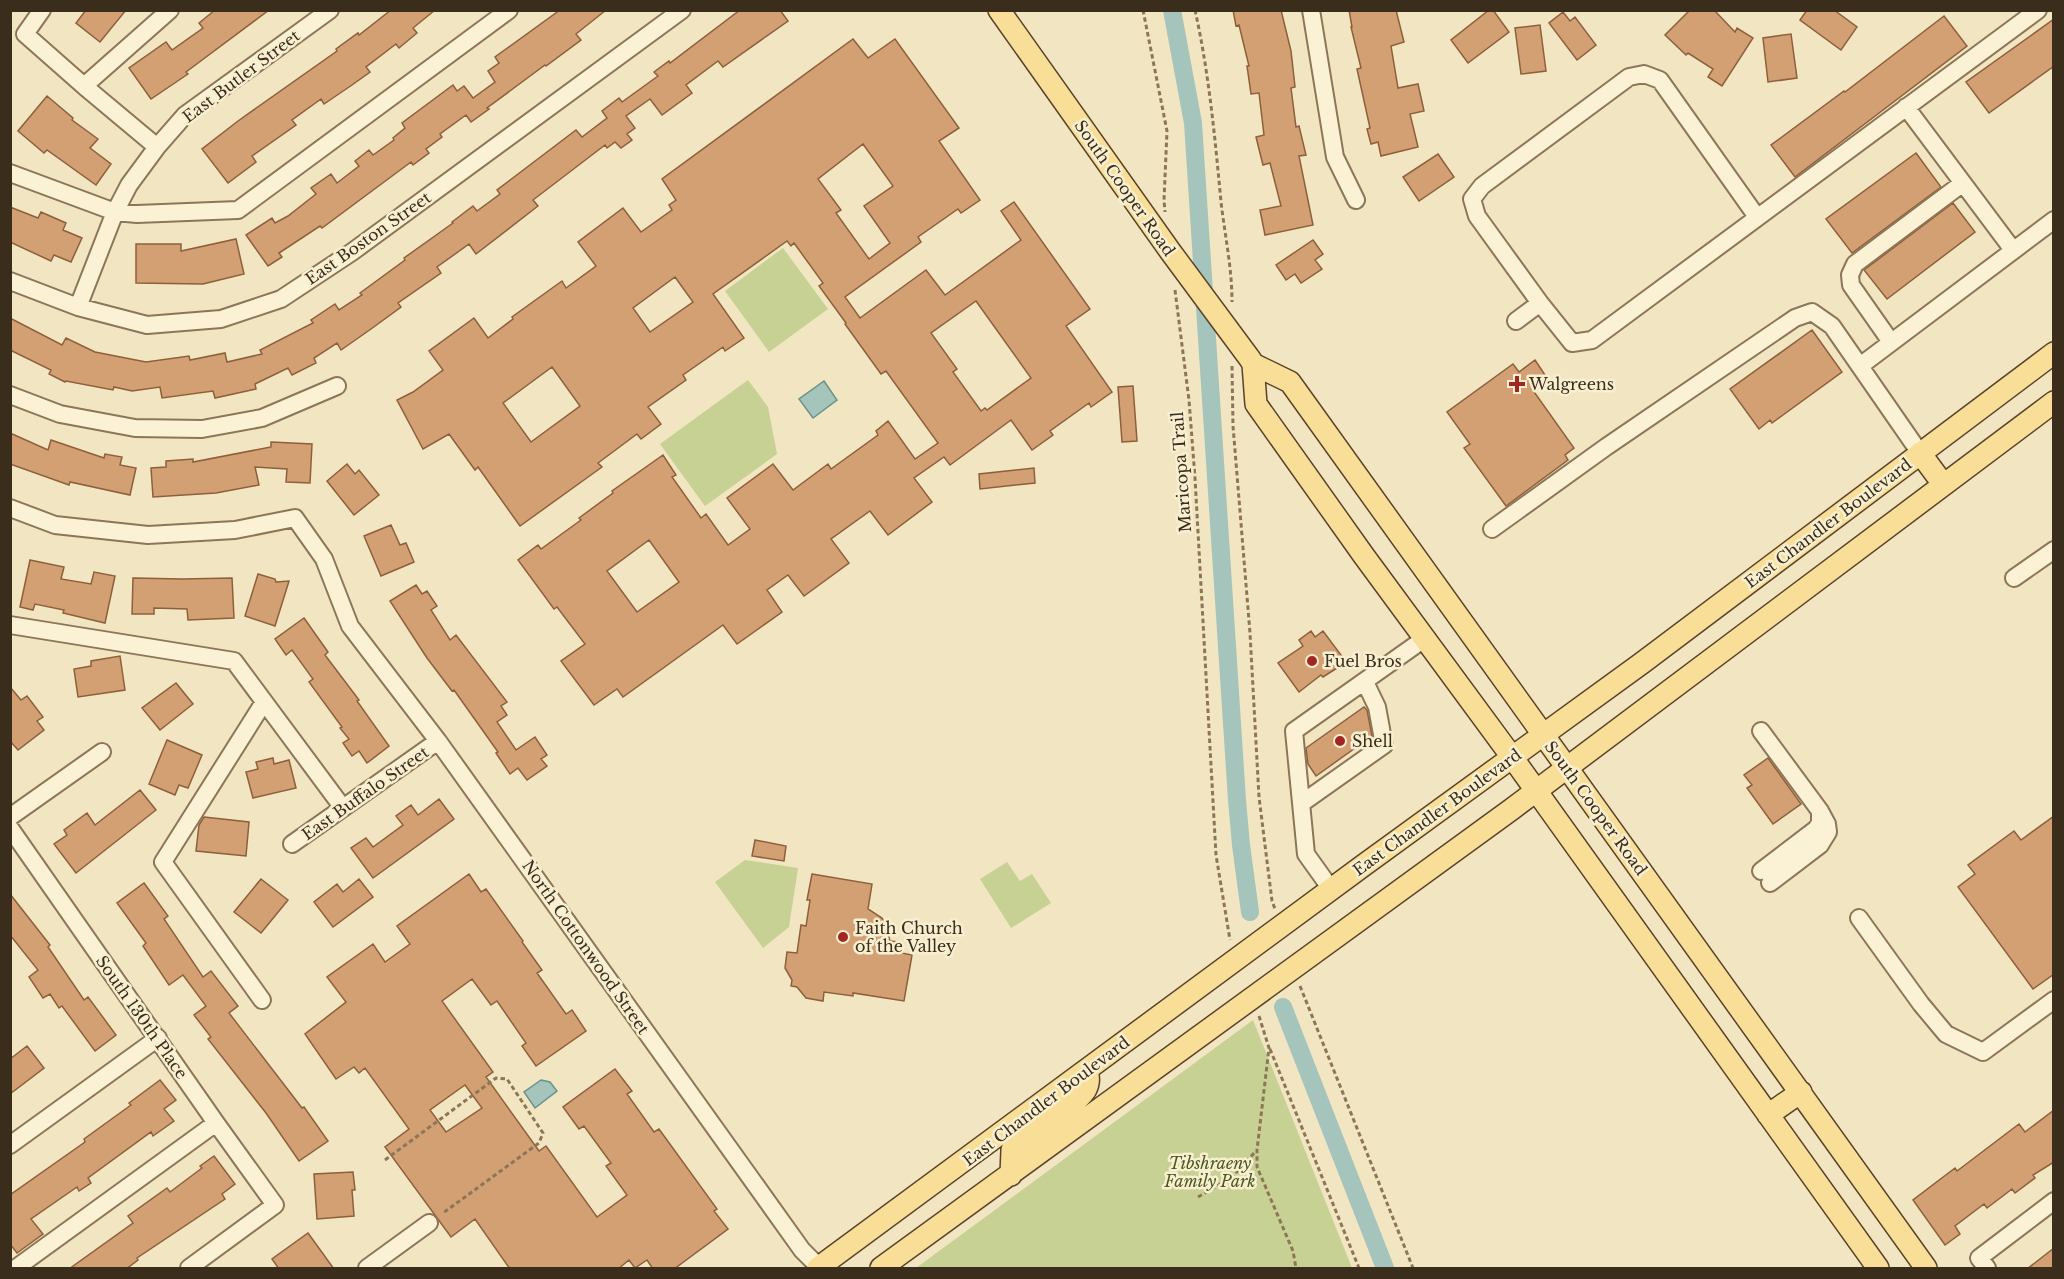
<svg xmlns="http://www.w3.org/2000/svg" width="2064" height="1279" viewBox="0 0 2064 1279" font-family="'Libre Baskerville',serif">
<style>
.green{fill:#c7d194}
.water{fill:#a4c4bc;stroke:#6a938a;stroke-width:1.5}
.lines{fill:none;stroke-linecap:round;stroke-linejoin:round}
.canal{stroke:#a4c4bc;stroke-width:18}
.building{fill:#d3a074;stroke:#8e5f3b;stroke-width:1.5;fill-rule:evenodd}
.minor-casing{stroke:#8d7657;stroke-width:20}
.major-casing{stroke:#5a432b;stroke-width:24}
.path{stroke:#8d7657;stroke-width:3;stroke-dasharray:4.5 3;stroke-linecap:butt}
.minor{stroke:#fbf2d5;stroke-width:16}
.major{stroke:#f8de96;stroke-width:21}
.poi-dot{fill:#a12722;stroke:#f8efd1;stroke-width:2}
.labels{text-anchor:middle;stroke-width:5;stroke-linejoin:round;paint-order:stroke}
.street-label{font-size:16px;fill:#3b2d1c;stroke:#f8efd1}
.poi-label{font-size:16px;fill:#3b2d1c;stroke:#f8efd1;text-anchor:start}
.park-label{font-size:16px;font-style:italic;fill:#495921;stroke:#f8efd1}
</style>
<rect width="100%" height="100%" fill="#f2e5c1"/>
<path class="green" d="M783 248 828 309 769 352 725 291Z
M748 380 768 407 777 454 705 506 660 444Z
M745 860 798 868 789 927 763 948 715 882Z
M1007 862 1020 881 1032 874 1051 903 1011 928 980 879Z
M1253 1020 1352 1268H916Z"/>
<path class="water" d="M824 381 837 400 813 418 799 399Z
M541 1080 550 1082 557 1091 535 1108 524 1092Z"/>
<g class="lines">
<path class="canal" d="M1172 10 1193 123 1237 800 1241 845 1250 912
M1283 1007 1385 1268"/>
</g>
<path class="building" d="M86 10H126L100 42 76 23Z
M215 10H269L186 72 188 74 151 99 129 68 166 42 172 50 203 28 199 23Z
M391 10H435L413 28 417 33 399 48 396 44 366 67 370 72 352 85 324 104 321 99 292 120 296 125 252 156 256 162 228 183 202 149 238 121 337 51 336 49 358 33 359 35Z
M560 10H606L576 34 581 40 546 66 545 65 487 108 489 109 471 122 466 115 440 134 442 137 426 149 429 153 413 165 411 162 322 228 320 226 279 253 282 257 268 266 246 235 272 218 275 223 288 216 316 194 311 188 331 174 337 183 359 166 355 161 369 150 373 155 394 140 393 138 405 128 402 123 453 85 457 91 464 86 473 98 495 82 488 71 499 63 495 57Z
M740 10H780L788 21 723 67 718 61 686 85 692 93 662 115 650 99 626 116 635 128 627 134 632 140 621 148 615 142 607 148 605 145 533 200 538 206 476 254 469 244 437 267 441 273 398 303 401 307 371 329 341 350 337 343 314 358 316 363 292 375 288 368 255 384 256 389 215 398 213 391 162 398 160 387 132 391 114 387 113 390 66 381 65 382 49 374 51 370 10 350V318L62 345 66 338 95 352 146 362 189 356 190 360 225 353 227 362 262 354 260 350 313 323 311 320 335 304 339 310 362 295 360 293 405 260 404 258 453 223 452 222 473 206 477 211 500 194 497 190 576 130 582 137 607 118 602 111 619 98 622 102 658 76 654 72 669 61 670 63Z
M1233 10H1281L1291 51 1295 87 1291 88 1296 127 1299 126 1306 155 1299 156 1313 225 1265 235 1260 210 1281 206 1270 163 1263 165 1256 137 1264 135 1259 93 1251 94 1247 66H1249L1239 25 1236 26Z
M1349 10H1396L1404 42 1391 46 1398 88 1418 84 1424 111 1410 114 1418 147 1381 156 1378 142 1371 144 1367 129 1370 128 1357 69 1361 68 1351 27H1352Z
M1489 10H1493L1509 32 1468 63 1451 40Z
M1690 10H1714L1735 32 1737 28 1753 38 1722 86 1708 77 1713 69 1688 53 1686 55 1665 35Z
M1807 10H1834L1857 27 1841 50 1800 20Z
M1563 12 1570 21 1575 17 1596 45 1577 60 1549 23Z
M1944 16 1967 46 1795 177 1771 145 1844 91 1845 92Z
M2054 19V66L1989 113 1966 82Z
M1540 25 1546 71 1521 74 1515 28Z
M1791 34 1797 78 1768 82 1763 38Z
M853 39 868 58 895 39 959 128 939 141 980 200 961 213 958 209 918 237 921 242 845 297 860 318 926 270 945 295 1021 240 1001 211 1014 202 1090 309 1066 326 1112 392 1091 407 1089 403 1050 431 1053 435 1032 450 1011 420 950 465 944 457 914 478 932 502 888 535 870 511 831 539 849 563 804 596 788 575 767 590 782 612 737 644 723 625 623 697 617 689 594 705 561 661 585 644 557 607 554 609 518 560 538 545 541 549 581 520 579 518 613 493 612 491 663 455 676 475 672 477 701 518 706 514 728 545 750 529 727 498 773 464 793 490 828 464 831 469 878 435 876 431 888 421 915 459 938 443 886 371 881 374 845 324 846 323 819 286 823 283 794 243 791 246 787 241 713 294 744 338 725 351 723 347 683 375 686 380 648 407 661 424 641 439 637 434 598 463 602 467 520 526 478 467 475 470 449 434 423 449 397 400 413 392 443 370 429 351 474 318 488 338 513 319 512 317 562 281 566 288 596 266 578 242 623 208 641 232 672 210 669 205 676 200 662 179ZM863 144 893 186 864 206 890 243 869 259 836 213 841 210 818 179ZM675 277 693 302 650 332 633 308ZM976 301 1031 378 987 410 985 408 981 411 953 372 957 369 931 333ZM552 367 580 406 531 442 503 403ZM649 540 679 582 637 612 607 571Z
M47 96 73 118 72 120 98 139 90 148 111 164 96 185 47 150 44 153 18 131Z
M1916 153 1941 187 1852 253 1826 219Z
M1438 154 1454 177 1419 201 1403 177Z
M1953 203 1975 232 1887 299 1864 270Z
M10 207 38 218 41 212 66 223 63 230 82 238 71 262 54 255 51 261 10 242Z
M236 239 244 274 203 284 136 283V244H181V251Z
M1313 240 1323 254 1315 260 1322 269 1301 283 1295 274 1286 280 1276 265Z
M1812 330 1842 372 1772 423 1770 420 1759 429 1730 389Z
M1535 360 1547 378 1532 389 1574 448 1565 455 1568 460 1506 506 1464 448 1470 444 1447 412 1513 364 1519 372Z
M1133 386 1137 441 1122 442 1118 387Z
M10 433 48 450 51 440 104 458 105 454 122 457 120 465 136 468 130 495 70 482 69 485 10 464Z
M271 442 312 444 310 483 286 482 287 469 255 467 259 485 216 493 153 497 151 468 166 467V461L193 459V462L271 447Z
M347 464 355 474 359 470 379 495 354 515 327 481Z
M1034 468 1035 483 980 489 979 474Z
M391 525 400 545 406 543 414 562 381 576 364 536Z
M30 560 64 567 61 579 91 584 94 572 115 576 105 623 63 613 64 610 35 604 33 610 20 607Z
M258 574 275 579 276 582 289 581 275 626 245 616Z
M133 578 182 579 232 578 234 618 188 620 187 609 154 608V614H132Z
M416 585 422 594 427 591 437 606 431 610 450 640 456 635 507 702 501 706 507 715 497 722 516 750 535 737 547 755 541 759 547 766 527 780 518 768 510 774 496 753 498 752 454 690 452 691 427 658 390 601Z
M304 618 328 652 325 655 359 700 357 701 389 746 367 763 359 751 352 756 343 743 349 739 340 728 342 727 309 682 313 679 292 650 286 655 275 639Z
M1311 631 1315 637 1323 631 1344 659 1335 666 1337 668 1323 677 1321 675 1299 692 1278 663 1303 646 1299 640Z
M120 656 125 690 78 697 74 669 91 666V661Z
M176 683 193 704 160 730 142 708Z
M10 687 21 700 27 696 43 717 37 721 44 730 18 750 10 741Z
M1364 707 1367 710 1372 736 1316 776 1308 764 1306 748Z
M167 740 202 755 188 788 179 785 175 795 149 784Z
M273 758 274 764 289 760 296 788 253 798 246 772 258 769 256 762Z
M1768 758 1801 804 1773 824 1747 788 1752 785 1744 775Z
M140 790 156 810 76 873 54 844 67 835 64 830 87 813 95 825Z
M439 799 454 819 373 878 351 848 366 838 373 847 403 825 396 816 411 805 418 815Z
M2054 816V974L2033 989 1958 887 1975 874 1968 865 2014 831 2021 840Z
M204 817 249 822 246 856 196 851 199 825Z
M755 840 786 846 784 861 752 856Z
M469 874 481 892 486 889 523 941 522 942 542 970 537 973 566 1014 572 1010 586 1031 536 1066 522 1046 526 1043 497 1001 491 1005 472 979 442 1001 493 1072 486 1077 539 1151 546 1146 597 1217 627 1195 606 1166 611 1163 584 1126 579 1129 563 1107 615 1069 632 1091 627 1094 654 1132 659 1129 717 1209 714 1211 728 1229 674 1269H653L647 1260 635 1268 629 1260 618 1269H510L475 1219 451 1237 385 1147 409 1129 365 1068 359 1073 354 1067 336 1079 305 1034 346 1002 327 977 373 944 385 962 410 944 397 926ZM465 1085 482 1108 446 1132 430 1110Z
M812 874 872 884 868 909 882 918 886 925 890 941 898 942 897 952 912 955 904 1001 853 993V996L824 992 823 1001 806 998 797 987 791 986 792 980 785 968 787 952 797 953 801 925 806 926 810 900H807Z
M261 879 288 900 261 933 234 912Z
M359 879 373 897 333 927 314 902 337 884 343 892Z
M144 883 168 916 164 919 203 977 211 971 238 1006 229 1013 302 1108 304 1107 328 1141 299 1161 266 1113 208 1039 211 1037 194 1015 206 1006 183 975 169 985 143 946 146 943 117 903Z
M10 894 50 945 48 947 84 1000 88 997 116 1035 95 1051 62 1006 59 1008 50 994 43 998 29 977 38 970 10 935Z
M27 1046 44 1068 10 1094V1059Z
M160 1080 176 1100 164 1109 174 1121 153 1136 151 1132 88 1178 91 1183 79 1191 77 1187 31 1219 43 1234 17 1253 10 1244V1195L85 1142 84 1139 131 1105 129 1103Z
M2054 1110V1162L2033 1175 2035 1178 2015 1193 2012 1189 1987 1208 1984 1204 1955 1226 1960 1234 1945 1245 1913 1200 1955 1168 1957 1171 2019 1124 2025 1132Z
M214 1156 235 1184 222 1194 225 1199 137 1258 138 1260 126 1269H69L133 1223 128 1216 167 1188 170 1192 202 1168 200 1166Z
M353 1172 355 1190H352L354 1216 317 1219 314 1174Z
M308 1233 334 1269H279L272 1259Z
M2054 1248V1269H2027Z"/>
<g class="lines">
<g class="minor-casing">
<path id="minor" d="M42 10 25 34 84 86 157 147
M1311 10 1335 157 1356 200
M84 86 170 10
M1906 107 2013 250
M10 173 115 212 137 214 238 210 509 10
M10 281 78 307 147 325 221 319 281 299 352 252 682 10
M1540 303 1477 216 1472 199 1482 186 1629 77 1644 74 1660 80 1757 217
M78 307 115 212 129 185 157 147 185 115 330 10
M1516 321 1540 303 1572 343 1592 340 2038 10
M1891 342 1851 285 1850 275 1855 264 1963 183
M1860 366 2054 220
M10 395 60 414 135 428 202 429 262 418 337 386
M10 508 55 525 148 535 235 530 295 518 324 559 350 626 438 741 802 1250 820 1268
M1492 529 1606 447 1795 318 1812 312 1832 326 1920 453
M2014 578 2054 550
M10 625 234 661 343 808
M1761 731 1820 811 1827 824 1828 832 1820 845 1770 883
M1302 803 1384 745 1377 707 1365 682
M10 817 102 752
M10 828 216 1123 275 1205 189 1268
M292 844 438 741
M1761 871 1816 829 1820 823V811
M1331 889 1306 854 1294 731 1424 639
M1859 918 1921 1004 1946 1034 1983 1052 2054 1000
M262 1000 163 862 264 702
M10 1145 158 1038
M16 1268 216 1123
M367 1268 429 1223
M1987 1268 1979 1258 2054 1201"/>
</g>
<g class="major-casing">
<path id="major" d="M999 10 1170 251 1250 359 1253 364 1290 382 1926 1268
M1253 364 1256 404 1364 556 1512 757 1878 1268
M1920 453 1943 484
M1768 1115 1801 1092
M1011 1175 1012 1150C1026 1139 1080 1102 1086 1089 1089 1083 1089 1077 1087 1071
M818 1268 1364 865 1642 663 2054 353
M881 1268 1512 809 2054 402"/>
</g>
<path class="path" d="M1143 10 1167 131 1164 200 1165 212
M1195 10C1209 73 1215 138 1221 202 1225 236 1232 268 1232 302
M1175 290 1189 400 1195 478 1216 855 1230 940
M1232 366 1233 426 1250 633 1259 797 1272 901 1275 909
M1300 986 1413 1268
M1259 1016 1269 1048 1257 1150V1167L1293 1251 1296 1268
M1270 1049 1359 1268
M385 1160 496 1078 507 1079 543 1133 539 1143 443 1213
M1198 1197 1231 1178 1256 1151"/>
<use href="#minor" class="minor"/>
<use href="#major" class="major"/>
</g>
<g class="poi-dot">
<path d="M1514 375h6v6h6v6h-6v6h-6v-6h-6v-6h6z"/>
<circle cx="1312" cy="661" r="6"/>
<circle cx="1340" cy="741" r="6"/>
<circle cx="843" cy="937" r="6"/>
</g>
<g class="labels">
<g class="street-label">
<text transform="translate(241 76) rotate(-37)" y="6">East Butler Street</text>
<text transform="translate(1125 188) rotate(55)" y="6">South Cooper Road</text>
<text transform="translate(368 238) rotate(-35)" y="6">East Boston Street</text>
<text transform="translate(1181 472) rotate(-94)" y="6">Maricopa Trail</text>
<text transform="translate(1828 523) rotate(-37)" y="6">East Chandler Boulevard</text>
<text transform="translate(365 793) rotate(-35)" y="6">East Buffalo Street</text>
<text transform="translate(1596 808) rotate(54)" y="6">South Cooper Road</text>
<text transform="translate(1437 812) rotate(-36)" y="6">East Chandler Boulevard</text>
<text transform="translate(586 947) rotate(55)" y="6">North Cottonwood Street</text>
<text transform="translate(142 1017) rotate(55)" y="6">South 130th Place</text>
<text transform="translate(1046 1101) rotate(-37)" y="6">East Chandler Boulevard</text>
</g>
<g class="poi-label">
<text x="1529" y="390">Walgreens</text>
<text x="1324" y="667">Fuel Bros</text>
<text x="1352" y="747">Shell</text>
<text x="855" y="934">Faith Church<tspan x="855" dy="18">of the Valley</tspan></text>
</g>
<g class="park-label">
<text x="1210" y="1169">Tibshraeny<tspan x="1210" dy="18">Family Park</tspan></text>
</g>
</g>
<rect width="2064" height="1279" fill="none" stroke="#3b2d1c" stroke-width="24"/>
</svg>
